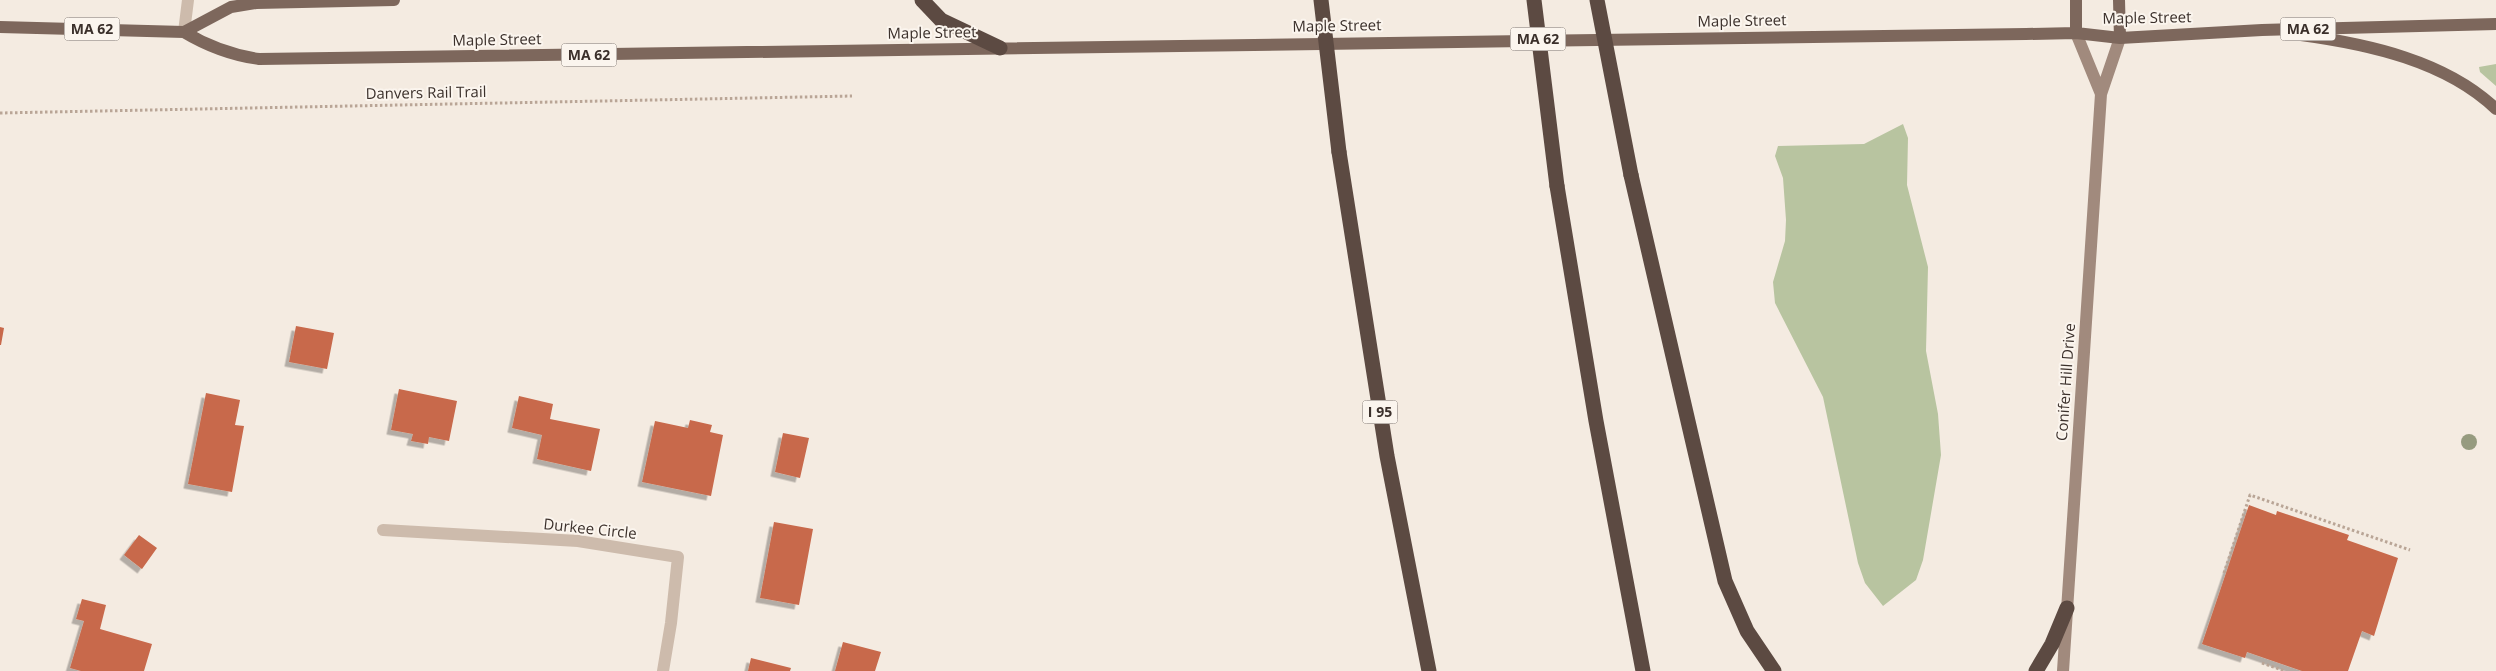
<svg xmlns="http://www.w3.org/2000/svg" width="2496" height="671" viewBox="0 0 2496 671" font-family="'Open Sans',sans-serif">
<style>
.green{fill:#b8c4a0}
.building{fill:#c8694b;filter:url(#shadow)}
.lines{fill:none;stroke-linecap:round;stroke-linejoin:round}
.path{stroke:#b9a596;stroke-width:3;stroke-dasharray:2.5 2.5;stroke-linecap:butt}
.street{stroke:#cdbbac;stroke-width:12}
.secondary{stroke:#a18a7d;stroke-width:12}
.primary{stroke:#7d675c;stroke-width:12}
.highway{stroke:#5c4a42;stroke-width:15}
.highway-bridge{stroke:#5c4a42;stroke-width:15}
.tree{fill:#969b7f}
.labels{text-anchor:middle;stroke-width:4;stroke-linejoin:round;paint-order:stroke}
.shield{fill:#fbf5ee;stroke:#756b66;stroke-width:1}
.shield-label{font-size:14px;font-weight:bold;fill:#3b302b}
.street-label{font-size:15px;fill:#3b302b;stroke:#fbf5ee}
</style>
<defs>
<filter id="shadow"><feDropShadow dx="-4.5" dy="4.5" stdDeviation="0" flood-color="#0004"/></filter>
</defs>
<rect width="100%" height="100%" fill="#f4ebe1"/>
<path class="green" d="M2496 64V86L2480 72 2479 67Z
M1903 124 1908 138 1907 185 1928 267 1926 351 1938 414 1941 455 1923 560 1916 580 1883 606 1865 583 1858 563 1823 397 1775 303 1773 282 1785 241 1786 220 1783 178 1775 156 1778 146 1864 144Z"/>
<path class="building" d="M296 326 334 333 327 369 289 362Z
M0 327 4 328 1 345H0Z
M399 389 457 401 449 441 429 437 428 444 411 441 413 434 391 430Z
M206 393 240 400 235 425 244 426 232 492 188 484Z
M519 396 553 404 550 419 600 429 591 471 537 459 542 435 512 428Z
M690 420 712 425 710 432 723 435 711 496 642 482 655 421 688 428Z
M783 433 809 438 800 478 775 472Z
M2249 505 2276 515 2277 511 2349 535 2347 540 2398 558 2374 636 2362 631 2348 671H2302L2247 652 2245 658 2202 644Z
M774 522 813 529 799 605 760 598Z
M139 535 157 548 142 569 124 555Z
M82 599 106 605 100 629 152 644 144 671H81L70 668 84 621 76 619Z
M843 642 881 652 875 671H835Z
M751 658 791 668 790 671H748Z"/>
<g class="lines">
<path class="path" d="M0 113 852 96
M2224 573 2250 495 2410 550
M2262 663 2285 671"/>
<path class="street" d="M184 32 188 0
M383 530 578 541 678 557 671 623 663 671"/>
<path class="secondary" d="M2076 33 2101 94
M2063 671 2101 94 2120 38"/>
<path class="primary" d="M2076 0V33
M2119 0 2120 38
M0 27 184 32C209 47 231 55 259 59L2026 34 2076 33 2120 38 2262 30 2496 24
M184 32 231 7 256 3 394 0
M2301 35C2368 44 2446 61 2496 109"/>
<path class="highway" d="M922 0 941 20 1000 48
M1339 152 1387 456 1429 671
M1631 175 1725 581 1747 631 1774 671
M1557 186 1596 421 1643 671
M2036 671 2052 644 2067 608"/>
<path class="highway-bridge" d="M1321 0 1339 152
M1534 0 1557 186
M1597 0 1631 175"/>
</g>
<circle class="tree" cx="2469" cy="442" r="8"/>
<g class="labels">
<g class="shield">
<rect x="64.5" y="17.5" width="55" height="23" rx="4"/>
<rect x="2280.5" y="17.5" width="55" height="23" rx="4"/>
<rect x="1510.5" y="27.5" width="55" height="23" rx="4"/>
<rect x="561.5" y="43.5" width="55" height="23" rx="4"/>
<rect x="1362.5" y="400.5" width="35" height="23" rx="4"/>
</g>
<g class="shield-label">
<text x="92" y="34">MA 62</text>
<text x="2308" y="34">MA 62</text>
<text x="1538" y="44">MA 62</text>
<text x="589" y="60">MA 62</text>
<text x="1380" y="417">I 95</text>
</g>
<g class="street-label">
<text transform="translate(2147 18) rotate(-1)" y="5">Maple Street</text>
<text transform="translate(1742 21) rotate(-1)" y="5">Maple Street</text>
<text transform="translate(1337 26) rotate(-1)" y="5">Maple Street</text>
<text transform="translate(932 33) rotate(-1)" y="5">Maple Street</text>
<text transform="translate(497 40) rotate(-1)" y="5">Maple Street</text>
<text transform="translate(426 93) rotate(-1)" y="5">Danvers Rail Trail</text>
<text transform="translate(2066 382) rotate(-86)" y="5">Conifer Hill Drive</text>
<text transform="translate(590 529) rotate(6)" y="5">Durkee Circle</text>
</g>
</g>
</svg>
